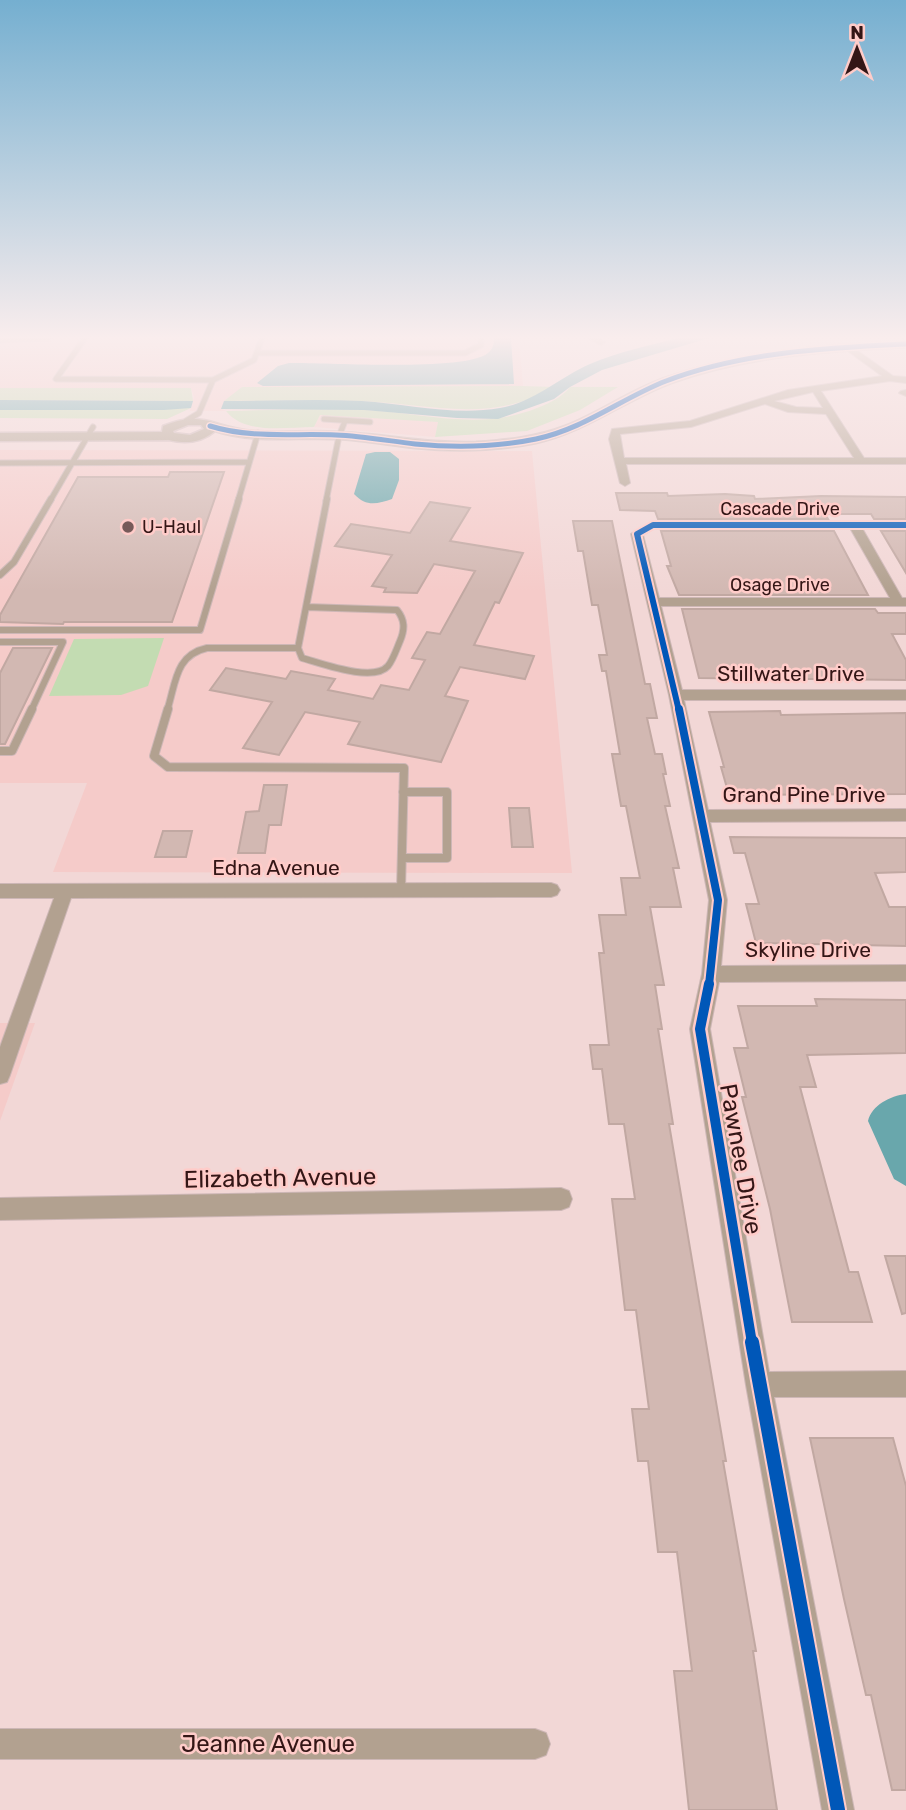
<svg xmlns="http://www.w3.org/2000/svg" width="906" height="1810" viewBox="0 0 906 1810" font-family="Rubik,sans-serif">
<style>
.built{fill:#f5cbc9}
.green{fill:#c3dcb2}
.water{fill:#69a7ac}
.building{fill:#d2b8b2;stroke:#c1a8a2;stroke-width:2}
.lines{fill:none;stroke-linecap:round;stroke-linejoin:round}
.service-far2-casing{stroke:#cdb7b6;stroke-width:7}
.service-far1-casing{stroke:#cdb7b6;stroke-width:8}
.service-casing{stroke:#cdb7b6;stroke-width:10}
.minor-casing{stroke:#cdb7b6;stroke-width:2}
.tertiary-casing{stroke:#cdb7b6;stroke-width:3}
.service-far2{stroke:#b2a190;stroke-width:5}
.service-far1{stroke:#b2a190;stroke-width:6}
.service{stroke:#b2a190;stroke-width:8}
.minor{fill:#b2a190;fill-rule:evenodd}
.tertiary{fill:#b2a190;fill-rule:evenodd}
.cycleway-far4-casing{stroke:#ffccc9;stroke-width:8}
.cycleway-far3-casing{stroke:#ffccc9;stroke-width:10}
.cycleway-far2-casing{stroke:#ffccc9;stroke-width:12}
.cycleway-far1-casing{stroke:#ffccc9;stroke-width:15}
.cycleway-casing{stroke:#ffccc9;stroke-width:18}
.cycleway-far4{stroke:#0057b8;stroke-width:5}
.cycleway-far3{stroke:#0057b8;stroke-width:6}
.cycleway-far2{stroke:#0057b8;stroke-width:8}
.cycleway-far1{stroke:#0057b8;stroke-width:10}
.cycleway{stroke:#0057b8;stroke-width:14}
.poi-dot{fill:#765a59;stroke:#ffccc9;stroke-width:2.5}
.labels{text-anchor:middle;stroke-width:5;stroke-linejoin:round;paint-order:stroke}
.far-street-label{font-size:18px;fill:#341616;stroke:#ffccc9}
.far-poi-label{font-size:18px;fill:#341616;stroke:#ffccc9;text-anchor:start}
.street-label{font-size:21px;fill:#341616;stroke:#ffccc9}
.near-street-label{font-size:24px;fill:#341616;stroke:#ffccc9}
</style>
<rect width="100%" height="100%" fill="#f2d7d6"/>
<path class="built" d="M0 338H519L523 386 242 387 221 409 226 411H190L194 397 191 388H0Z
M320 415 387 417 438 422 435 437 314 427Z
M0 450 532 451 572 873 53 872 87 783H0Z
M0 1023H35L0 1121Z"/>
<path class="green" d="M242 387 523 386 553 387C493 425 425 403 359 401 314 400 269 401 224 401Z
M570 387H618L580 410 527 431 435 437 438 422 320 415 314 427C285 427 245 435 226 411 272 410 319 408 365 410 409 412 456 424 499 418 518 416 558 404 570 387Z
M0 388H191L193 401 0 400Z
M191 408 167 419 0 418V410Z
M164 638 148 686 121 695 49 696 74 639Z"/>
<path class="water" d="M494 338H511L514 384 263 386 257 383 278 366 289 363C325 362 466 372 488 353 493 349 494 344 494 338Z
M677 338H709L602 370 570 387 554 399 498 419 457 418 364 410 221 409 224 401C270 401 316 399 362 401 407 404 455 416 500 408 535 402 558 378 590 364 618 352 648 346 677 338Z
M0 400 193 401 191 408 164 410H0Z
M375 452H390L399 459V480L392 499C377 504 366 507 354 494L366 454Z
M906 1094V1186L894 1179 868 1121C872 1105 890 1096 906 1094Z"/>
<path class="building" d="M170 472H224L172 622H64L63 624 0 622V615L78 477H168Z
M616 493H667L668 496 725 494 754 496 755 499 821 496 906 497V519H874L871 514H825L828 519H658L655 511 620 510Z
M430 502 470 508 450 541 523 553 499 603 495 602 474 645 534 656 525 679 460 667 445 696 468 701 441 762 348 744 360 722 305 712 279 755 243 748 272 702 210 690 226 668 286 679 291 671 335 679 328 690 373 699 381 685 409 690 425 660 412 658 427 632 440 634 475 571 434 564 417 593 384 592 386 588 372 586 392 555 335 546 351 524 410 533Z
M573 521H612L645 684H650L657 718H647L655 754H662L666 774H663L670 806H665L679 868H673L681 907H650L664 985H655L662 1029H658L673 1124H669L726 1461H723L756 1651H753L777 1810H689L674 1671H692L677 1552H658L648 1461H638L632 1409H649L636 1310H625L612 1199H635L624 1124H609L602 1069H593L590 1045H609L599 953H604L599 915H626L621 878H640L626 806H621L612 754H620L606 671H602L599 655H607L598 605H592L583 551H578Z
M661 531H834L868 595H679L667 566H671Z
M881 531H906V573Z
M682 609H875L878 613H906V634H892L906 660V680L699 678Z
M13 648H52L5 744H0V673Z
M780 711 781 715 906 713V794L729 795 721 767H724L709 712Z
M264 785H287L281 825H269L265 853H238L246 812 259 811Z
M509 808H529L533 847H512Z
M163 831H192L186 857H155Z
M730 837 906 838V872L875 873 889 907H906V946L756 943 746 904H759L745 853H734Z
M815 999 906 1000V1053L807 1055 816 1087H800L849 1272H858L872 1322H792L770 1209 742 1097H746L734 1048H748L738 1006H817Z
M885 1256H906V1313L902 1314Z
M810 1438H893L906 1486V1790H892L871 1695H866L844 1599Z"/>
<g class="lines">
<g class="service-far2-casing">
<path id="service-far2" d="M85 338 56 379 213 380 254 360 262 338
M0 340 49 338
M257 353H465L481 345V338
M324 419 370 422
M186 421 199 413 213 380
M0 463 249 462
M50 501 93 427
M238 501 258 433
M326 501 339 436 345 421"/>
</g>
<g class="service-far1-casing">
<path id="service-far1" d="M0 575 14 562 51 499
M306 607 397 610C405 620 405 629 400 641 397 648 393 660 388 666 373 683 321 663 302 658L298 648Z
M306 607 327 499
M0 630H200L239 499
M0 642H63L31 711
M167 711C176 683 175 655 207 648H298"/>
</g>
<g class="service-casing">
<path id="service" d="M168 709 154 756 168 767 404 768 401 890
M0 751H12L32 709
M402 858H447V792H403"/>
</g>
<g class="minor-casing">
<path id="minor" d="M588 338H600L605 342 601 345Z
M848 344 893 376 906 377V383L890 381 821 391 864 458H906V464H626L630 483 625 486 620 483 609 439 612 429 690 421 788 390 882 376 845 349ZM813 392 823 408 796 407 774 401ZM765 404 788 412 826 414 854 458H624L620 434 691 427Z
M906 390V396L899 393 901 391Z
M653 522H906V528H862L902 598H906V606H661L682 690H906V700H684L708 810 906 809V821L710 822 727 900 721 966 906 965V981L719 982 710 1029 769 1372 906 1371V1397H774L854 1810H822L746 1385 690 1029 702 974 709 900 669 695 631 534ZM655 528H850L890 598H659L643 535Z
M551 883 557 885 560 890 557 895 551 897 71 898 10 1075 7 1082 0 1084V1047L54 898H0V884Z
M561 1188 569 1191 572 1199 569 1207 561 1210 0 1220V1198Z
M0 1729H535L546 1733 550 1744 546 1755 535 1759H0Z"/>
</g>
<g class="tertiary-casing">
<path id="tertiary" d="M906 341V347C827 351 746 356 671 383 625 400 586 432 536 443 497 451 455 452 415 448 389 445 362 440 336 439 296 437 254 444 215 431 201 443 186 444 169 440L0 441V433L162 432 163 426C205 409 212 428 254 431 282 433 311 430 339 432 385 434 430 444 476 442 506 440 537 437 565 426 599 413 630 390 665 378 743 351 825 345 906 341ZM188 425H201L204 429 190 435 174 433 173 431Z"/>
</g>
<use href="#service-far2" class="service-far2"/>
<use href="#service-far1" class="service-far1"/>
<use href="#service" class="service"/>
<use href="#minor" class="minor"/>
<use href="#tertiary" class="tertiary"/>
<g class="cycleway-far4-casing">
<path id="cycleway-far4" d="M210 426C252 439 293 433 336 435 362 436 389 441 415 444 455 448 497 447 536 439 584 429 622 398 666 381 742 352 826 348 906 344"/>
</g>
<g class="cycleway-far3-casing">
<path id="cycleway-far3" d="M679 711 637 534 653 525H906"/>
</g>
<g class="cycleway-far2-casing">
<path id="cycleway-far2" d="M679 709 718 900 709 985"/>
</g>
<g class="cycleway-far1-casing">
<path id="cycleway-far1" d="M709 984 700 1029 752 1343"/>
</g>
<g class="cycleway-casing">
<path id="cycleway" d="M752 1342 838 1810"/>
</g>
<use href="#cycleway-far4" class="cycleway-far4"/>
<use href="#cycleway-far3" class="cycleway-far3"/>
<use href="#cycleway-far2" class="cycleway-far2"/>
<use href="#cycleway-far1" class="cycleway-far1"/>
<use href="#cycleway" class="cycleway"/>
</g>
<linearGradient id="sky" x2="0" y2="1"><stop stop-color="#75afd0"/><stop offset="0.57" stop-color="#f9eded"/><stop offset="1" stop-color="#f9eded" stop-opacity="0"/></linearGradient>
<rect width="906" height="592" fill="url(#sky)"/>
<circle class="poi-dot" cx="128" cy="527" r="7"/>
<g class="labels">
<g class="far-street-label">
<text x="780" y="515">Cascade Drive</text>
<text x="780" y="591">Osage Drive</text>
</g>
<g class="far-poi-label">
<text x="142" y="533">U-Haul</text>
</g>
<g class="street-label">
<text x="791" y="681">Stillwater Drive</text>
<text x="804" y="802">Grand Pine Drive</text>
<text x="276" y="875">Edna Avenue</text>
<text x="808" y="957">Skyline Drive</text>
</g>
<g class="near-street-label">
<text transform="translate(741 1159) rotate(80)" y="8">Pawnee Drive</text>
<text transform="translate(280 1178) rotate(-1)" y="8">Elizabeth Avenue</text>
<text x="268" y="1752">Jeanne Avenue</text>
</g>
</g>
<g transform="translate(857 49)" stroke="#ffccc9" stroke-width="5" paint-order="stroke">
<path d="M0-5L12 26L0 18L-12 26Z" fill="#341616"/>
<text y="-10" font-size="19" font-weight="bold" text-anchor="middle" fill="#341616">N</text>
</g>
</svg>
